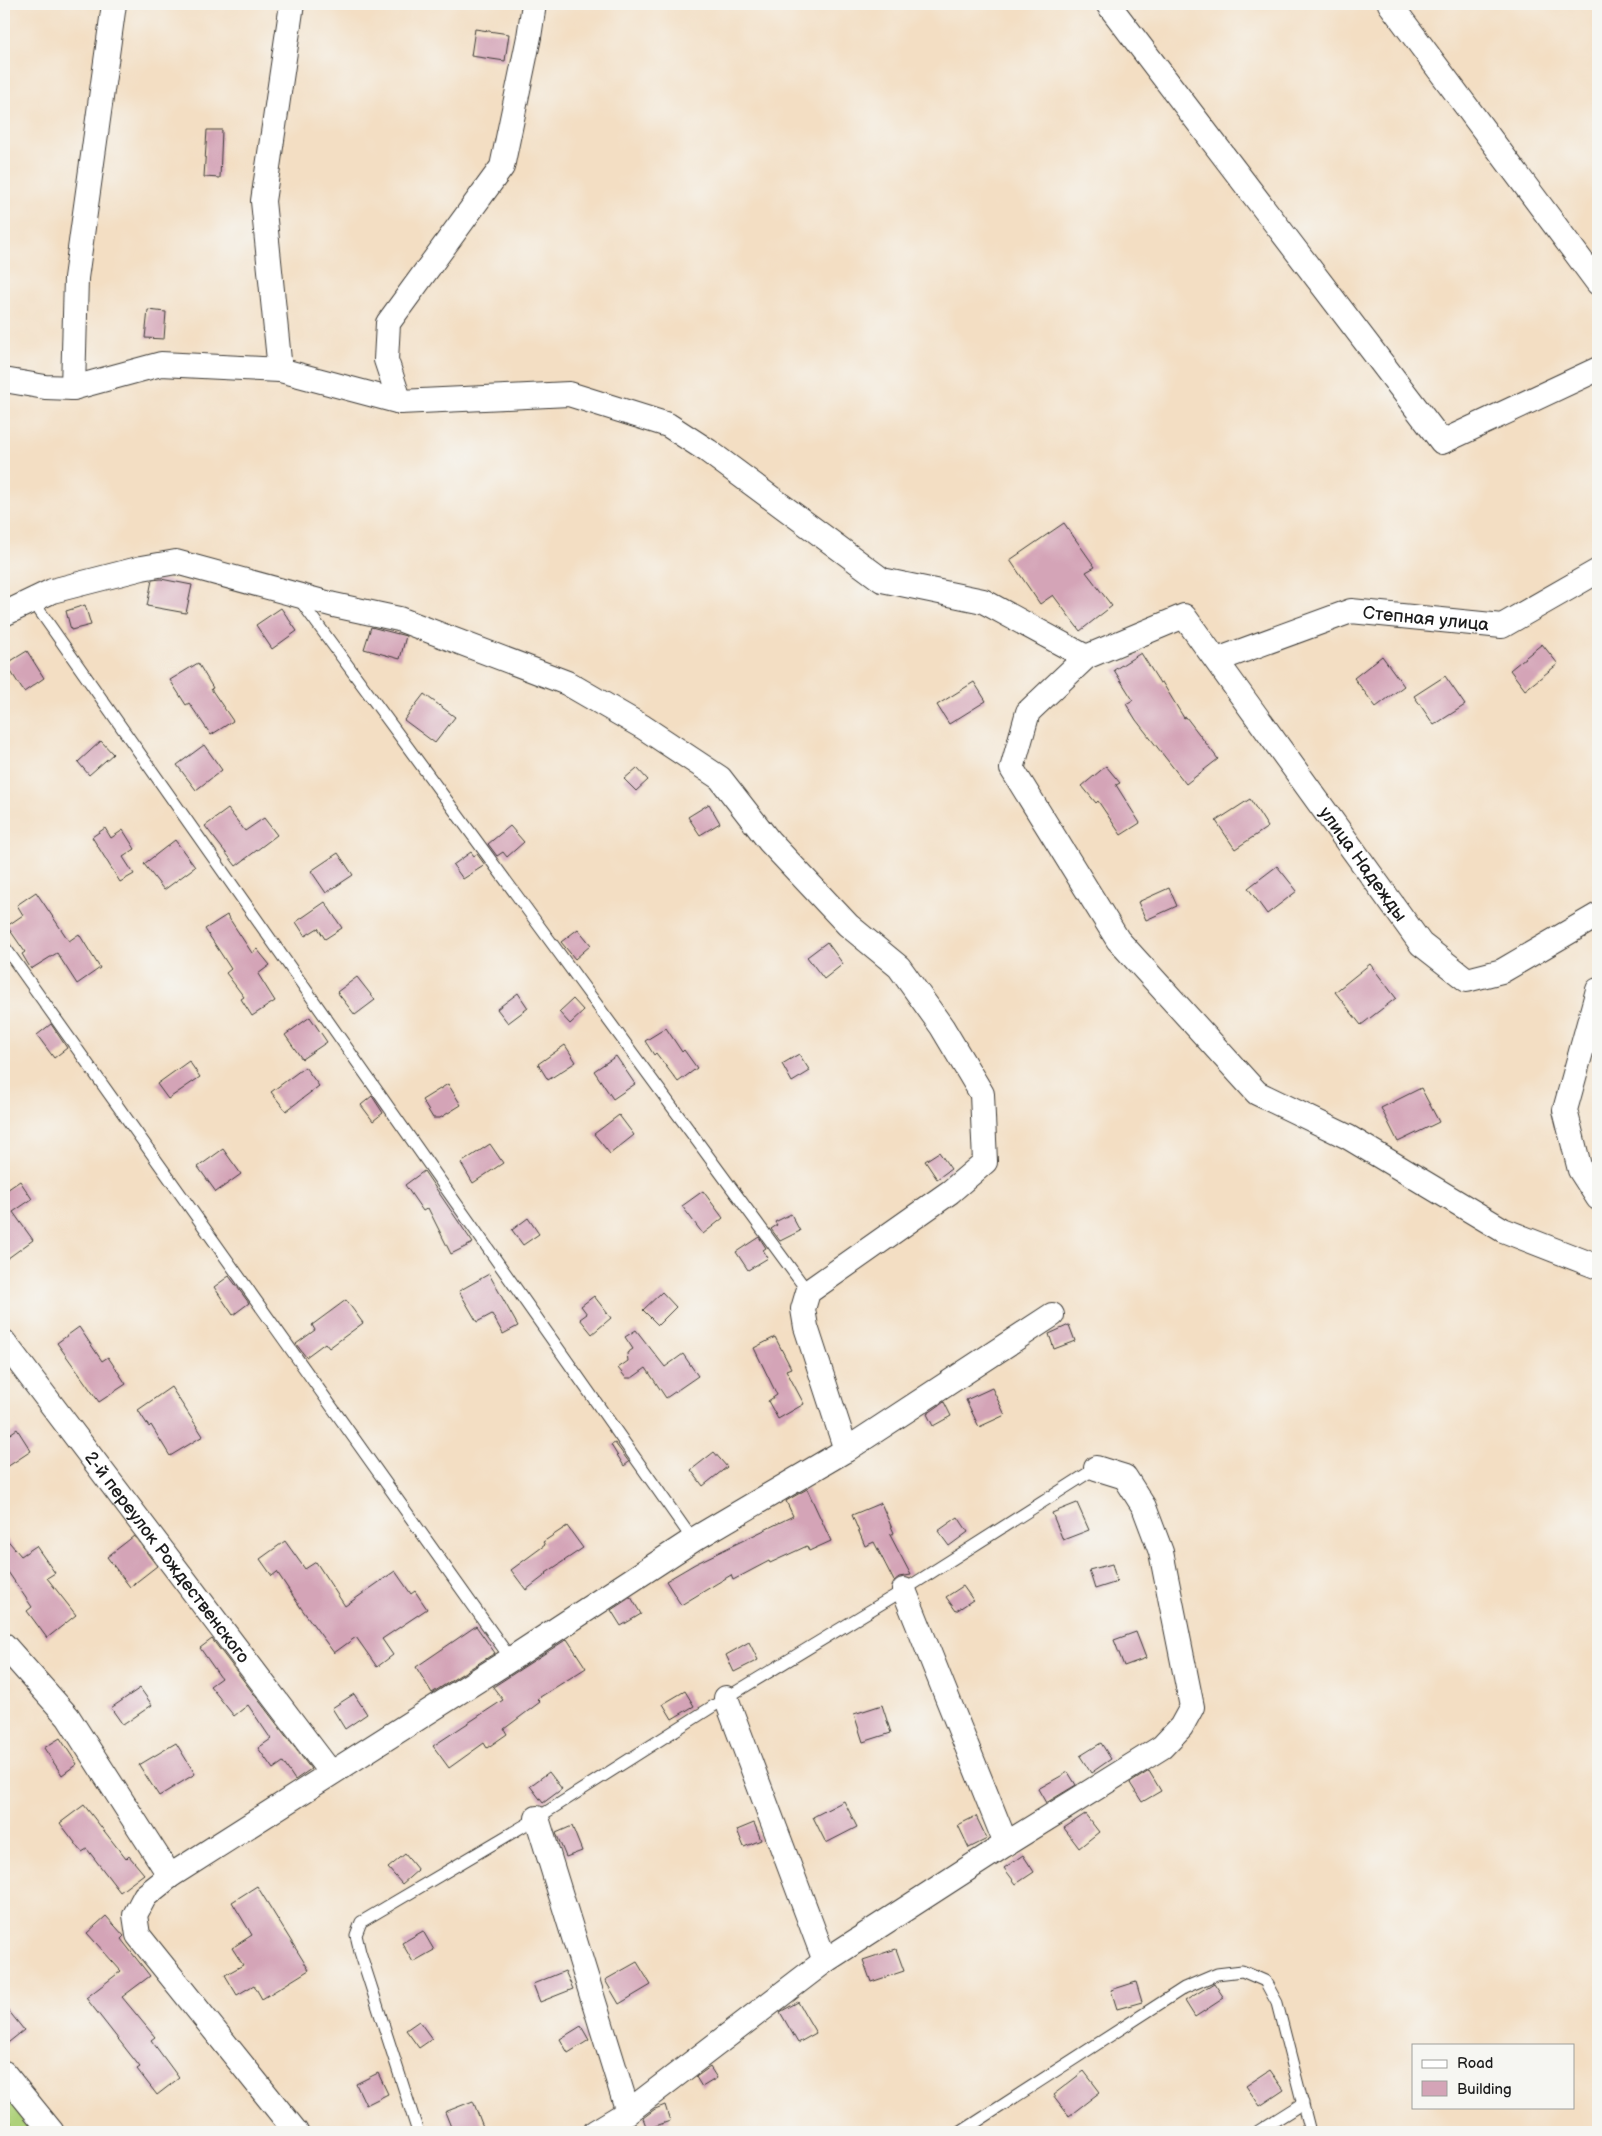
<svg xmlns="http://www.w3.org/2000/svg" width="1602" height="2136" viewBox="0 0 1602 2136" font-family="'Balsamiq Sans',sans-serif">
<style>
.green{fill:#aed17a;stroke:#65764b}
.building{fill:#d4a4b7}
.lines{fill:none;stroke-linecap:round;stroke-linejoin:round}
.lane-casing{stroke:#3c3935;stroke-width:13}
.street-casing{stroke:#3c3935;stroke-width:26}
.path{stroke:#3c3935;stroke-width:3;stroke-dasharray:1 4;stroke-linecap:butt}
.lane{stroke:#fff;stroke-width:11}
.street{stroke:#fff;stroke-width:24}
.labels{text-anchor:middle;stroke-width:4.5;stroke-linejoin:round;paint-order:stroke}
.street-label{font-size:18px;fill:#1c1c1c;stroke:#f6f6f2}
</style>
<rect width="100%" height="100%" fill="#f6f6f2"/>
<filter id="ink" filterUnits="userSpaceOnUse"><feTurbulence type="fractalNoise" baseFrequency=".02" numOctaves="2"/><feDisplacementMap in="SourceGraphic" scale="10" xChannelSelector="R" yChannelSelector="G"/><feConvolveMatrix kernelMatrix="1 2 1 2 8 2 1 2 1" color-interpolation-filters="sRGB"/></filter>
<filter id="wash" filterUnits="userSpaceOnUse"><feTurbulence type="fractalNoise" baseFrequency=".0096" numOctaves="4" result="noise"/><feDisplacementMap in="SourceGraphic" scale="20" xChannelSelector="R" yChannelSelector="G"/><feGaussianBlur stdDeviation="1.12" result="paint"/><feColorMatrix in="noise" values="0 0 0 0 0 0 0 0 0 0 0 0 0 0 0 0 0 1.4 0 .05"/><feComposite in="paint" operator="in"/></filter>
<g filter="url(#wash)">
<rect width="100%" height="100%" fill="#f3dec3"/>
<path class="green" d="M4 2084 42 2132H4Z"/>
<g id="blocks">
<path class="building" d="M475 29 509 34 505 61 471 56Z
M207 130H222L220 178 204 177Z
M148 310 166 312 164 339 145 338Z
M1064 523 1095 567 1086 572 1112 606 1080 631 1053 595 1040 604 1010 560Z
M161 579 192 585 186 613 147 606 152 580Z
M85 605 91 625 71 630 66 611Z
M281 608 297 631 272 649 256 625Z
M371 627 406 636 400 659 364 649Z
M1542 644 1558 664 1525 690 1510 670Z
M27 651 44 678 24 692 6 664Z
M1141 653 1160 683 1162 682 1184 718 1186 717 1218 759 1186 784 1136 720 1126 704 1133 700 1114 670Z
M1382 656 1404 686 1376 707 1354 678Z
M198 663 213 688 211 689 233 721 211 735 189 703 186 705 170 680Z
M1445 676 1465 705 1434 725 1414 696Z
M974 682 986 701 949 724 937 705Z
M424 694 455 717 435 743 404 720Z
M101 741 113 754 89 775 78 762Z
M204 745 222 770 196 790 177 765Z
M1106 766 1120 783 1116 785 1140 823 1121 835 1098 801 1096 803 1082 786Z
M637 768 648 780 636 791 624 779Z
M1250 799 1268 827 1235 849 1216 821Z
M709 804 720 823 700 835 688 817Z
M228 809 245 831 264 818 277 835 236 866 205 826Z
M510 826 524 842 507 857 503 852 497 856 488 844Z
M105 828 111 838 123 830 135 849 123 857 134 874 120 882 92 837Z
M175 840 195 867 164 890 144 864Z
M471 852 474 856 477 854 485 865 463 879 453 865Z
M338 853 353 875 326 893 311 871Z
M1277 866 1297 891 1267 914 1248 888Z
M1169 888 1177 906 1146 920 1138 902Z
M36 892 69 941 79 934 100 968 77 984 57 953 31 969 22 954 25 952 7 926 23 915 17 905Z
M325 902 342 928 325 939 318 928 305 936 296 922Z
M227 915 252 953 257 949 270 965 258 974 275 1001 252 1016 241 999 244 997 226 973 231 969 205 929Z
M578 929 591 945 575 959 561 942Z
M827 942 843 964 824 979 807 957Z
M1370 964 1396 998 1361 1025 1335 992Z
M357 977 375 1000 355 1015 337 992Z
M518 993 528 1008 508 1023 497 1009Z
M573 999 584 1011 570 1024 559 1012Z
M310 1017 327 1042 302 1059 285 1035Z
M51 1024 67 1048 54 1058 37 1035Z
M666 1028 682 1052 684 1050 697 1068 678 1082 656 1053 654 1055 645 1041Z
M565 1045 576 1062 548 1080 538 1064Z
M799 1054 810 1071 792 1082 782 1064Z
M616 1056 635 1084 613 1099 594 1071Z
M189 1061 200 1077 168 1099 157 1084Z
M305 1067 319 1086 286 1111 271 1092Z
M448 1084 461 1105 440 1118H433L422 1100Z
M1421 1088 1439 1122 1398 1142 1381 1108Z
M372 1096 383 1113 373 1121 361 1105Z
M619 1115 634 1135 610 1154 594 1134Z
M490 1144 503 1163 473 1183 461 1163Z
M223 1149 241 1174 216 1192 198 1167Z
M939 1152 951 1169 937 1179 925 1161Z
M424 1171 473 1243 451 1254 428 1208 423 1211 405 1185Z
M20 1181 32 1199 13 1212 33 1240 4 1261V1192Z
M703 1191 723 1218 703 1234 682 1206Z
M791 1214 800 1231 780 1241 771 1229 777 1225 775 1222Z
M528 1218 539 1234 523 1245 512 1230Z
M759 1237 766 1248 763 1250 768 1258 748 1270 736 1252Z
M489 1274 518 1326 503 1334 492 1314 477 1322 459 1291Z
M229 1276 249 1303 233 1315 214 1287Z
M662 1292 676 1307 658 1325 643 1310Z
M594 1296 611 1318 592 1334 580 1319 587 1314 581 1306Z
M346 1300 363 1323 329 1348 325 1343 306 1357 296 1344 315 1330 312 1325Z
M1069 1325 1075 1341 1054 1349 1049 1334Z
M79 1327 102 1361 108 1357 126 1384 99 1402 57 1343Z
M636 1330 665 1367 683 1354 698 1376 666 1398 646 1368 632 1378H626L618 1368 628 1361 627 1353 633 1349 625 1337Z
M775 1337 791 1368 786 1370 804 1404 778 1419 768 1401 777 1395 754 1348Z
M171 1387 203 1436 170 1456 151 1425 149 1427 138 1410Z
M992 1388 1005 1415 979 1427 966 1400Z
M944 1402 951 1416 933 1426 927 1414Z
M17 1429 31 1451 4 1469V1438Z
M615 1443 629 1462 624 1466 611 1445Z
M714 1452 727 1467 703 1486 691 1470Z
M807 1489 831 1541 809 1551 807 1546 770 1563 769 1561 733 1580 731 1575 681 1605 666 1581 695 1564 793 1516 786 1501Z
M881 1503 894 1533 890 1535 911 1575 899 1577 894 1581 874 1542 865 1546 852 1515Z
M1077 1503 1089 1530 1063 1540 1052 1513Z
M958 1517 968 1532 949 1546 938 1531Z
M567 1526 583 1548 546 1573 547 1574 526 1590 511 1570 545 1545 543 1542Z
M4 1536 21 1556 36 1546 55 1573 47 1578 76 1615 47 1638 27 1611 32 1607 4 1566Z
M134 1536 157 1566 130 1587 107 1557Z
M285 1541 305 1569 316 1562 345 1606 395 1571 411 1594 415 1591 427 1609 382 1639 393 1655 377 1667 356 1637 334 1653 301 1608 277 1572 272 1576 260 1559Z
M1112 1564 1117 1582 1095 1589 1089 1570Z
M963 1586 973 1600 956 1611 946 1597Z
M631 1597 641 1614 621 1626 611 1610Z
M476 1626 495 1653 432 1693 416 1667Z
M1136 1632 1146 1658 1124 1666 1114 1640Z
M212 1639 311 1769 295 1780 283 1762 273 1769 258 1748 271 1739 248 1705 234 1716 210 1686 221 1678 200 1648Z
M567 1639 586 1668 537 1699 540 1702 504 1729 507 1734 487 1748 484 1743 449 1768 433 1746 503 1700 493 1687Z
M749 1642 758 1660 734 1672 726 1655Z
M140 1688 152 1705 123 1725 111 1708Z
M685 1691 694 1706 672 1719 663 1704Z
M354 1694 367 1714 345 1729 332 1708Z
M882 1705 891 1733 863 1742 854 1714Z
M60 1738 77 1764 62 1775 44 1748Z
M176 1743 195 1774 159 1796 139 1765Z
M1101 1743 1111 1759 1091 1773 1080 1756Z
M1149 1771 1161 1791 1142 1802 1130 1783Z
M549 1772 562 1789 543 1803 530 1786Z
M1068 1772 1076 1785 1046 1803 1038 1789Z
M844 1801 857 1827 826 1843 813 1817Z
M84 1805 126 1859 129 1856 144 1874 120 1892 87 1849 82 1852 60 1823Z
M1085 1814 1099 1832 1079 1848 1064 1828Z
M976 1816 987 1839 969 1848 958 1825Z
M754 1823 761 1840 744 1847 737 1830Z
M572 1826 582 1851 566 1857 556 1833Z
M405 1854 418 1870 402 1884 388 1868Z
M1023 1855 1034 1872 1016 1884 1004 1868Z
M257 1886 309 1970 262 1999 254 1985 237 1995 225 1975 243 1965 232 1948 252 1935 232 1902Z
M106 1916 124 1936 121 1939 150 1976 122 1997 155 2037 151 2040 179 2078 157 2095 137 2069 140 2067 86 1998 121 1971 87 1933Z
M423 1931 434 1950 413 1962 402 1943Z
M896 1949 904 1971 871 1982 863 1960Z
M637 1962 651 1985 619 2004 605 1980Z
M565 1971 573 1989 540 2002 533 1984Z
M1136 1982 1142 2002 1117 2009 1111 1990Z
M1214 1983 1224 1998 1195 2017 1185 2001Z
M798 2002 816 2033 798 2043 780 2012Z
M4 2005 24 2030 4 2046Z
M419 2021 432 2039 419 2048 406 2030Z
M581 2026 589 2040 568 2053 560 2039Z
M710 2067 717 2078 702 2087 696 2077Z
M1270 2070 1284 2090 1260 2106 1246 2086Z
M1084 2071 1100 2092 1069 2116 1053 2095Z
M378 2073 388 2094 366 2105 356 2084Z
M473 2101 485 2132H453L445 2112Z
M665 2105 670 2121 647 2129 643 2118 655 2109Z"/>
</g>
</g>
<g filter="url(#ink)">
<use href="#blocks" fill-opacity="0" stroke="#3c3935" stroke-width="1"/>
<g class="lines">
<g class="lane-casing">
<path id="lane" d="M299 599 808 1292
M32 600 693 1540
M4 946 511 1659
M418 2132 360 1952 356 1935 361 1922 537 1818 726 1698 904 1590 1096 1468
M961 2132 1184 1988 1217 1974 1242 1971 1265 1981 1277 2003 1310 2132
M1257 2132 1303 2103"/>
</g>
<g class="street-casing">
<g id="street">
<path d="M1108 4 1442 442 1598 369"/>
<path d="M1390 4 1598 283"/>
<path d="M280 370 263 201 292 4"/>
<path id="s1" d="M4 380 45 387 73 388 161 364 280 370 400 402 569 394 668 425 708 451 882 580 983 601 1086 657 1184 616 1421 944 1467 980 1502 971 1598 915"/>
<path d="M73 388 76 278 114 4"/>
<path d="M400 402 386 360 388 323 502 167 529 37 534 4"/>
<path d="M4 614 52 591 142 568 176 562 334 605 399 619 567 683 643 727 720 778 769 841 848 925 899 967 942 1027 982 1094 985 1162 950 1192 808 1292 803 1309 806 1327 846 1450"/>
<path d="M1086 657 1028 712 1012 769 1118 940 1257 1093 1348 1137 1503 1230 1598 1267"/>
<path id="s2" d="M1217 660 1351 611 1502 626 1598 571"/>
<path d="M1598 990 1565 1110 1580 1170 1598 1198"/>
<path id="s3" d="M4 1342 331 1773"/>
<path d="M904 1590 1006 1844"/>
<path d="M4 1645 68 1717 170 1876"/>
<path d="M726 1698 825 1961"/>
<path d="M537 1818 628 2112"/>
<path d="M4 2073 52 2132"/>
<path d="M296 2132 138 1935 135 1915 145 1896 170 1876 511 1659 693 1540 846 1450 1052 1315"/>
<path d="M595 2132 628 2112 825 1961 1006 1844 1162 1747 1181 1727 1192 1707 1161 1552 1144 1507 1125 1477 1096 1468"/>
</g>
</g>
<path class="path" d="M4 2115 18 2132"/>
<use href="#lane" class="lane"/>
<use href="#street" class="street"/>
</g>
</g>
<g class="labels">
<g class="street-label">
<text dy="6" stroke="none"><textPath href="#s2" startOffset="218">Степная улица</textPath></text>
<text dy="6" stroke="none"><textPath href="#s1" startOffset="1574">улица Надежды</textPath></text>
<text dy="6" stroke="none"><textPath href="#s3" startOffset="270">2-й переулок Рождественского</textPath></text>
</g>
</g>
<rect width="1602" height="2136" fill="none" stroke="#f6f6f2" stroke-width="20"/>
<rect x="1412" y="2044" width="162" height="65" fill="#f6f6f2" stroke="#9f9f9c"/>
<rect x="1422" y="2060" width="25" height="8" fill="#ffffff" stroke="#9f9f9c"/>
<text x="1457" y="2068" font-size="15" fill="#1c1c1c">Road</text>
<rect x="1422" y="2081" width="25" height="15" fill="#d4a4b7" stroke="#9f9f9c"/>
<text x="1457" y="2094" font-size="15" fill="#1c1c1c">Building</text>
</svg>
